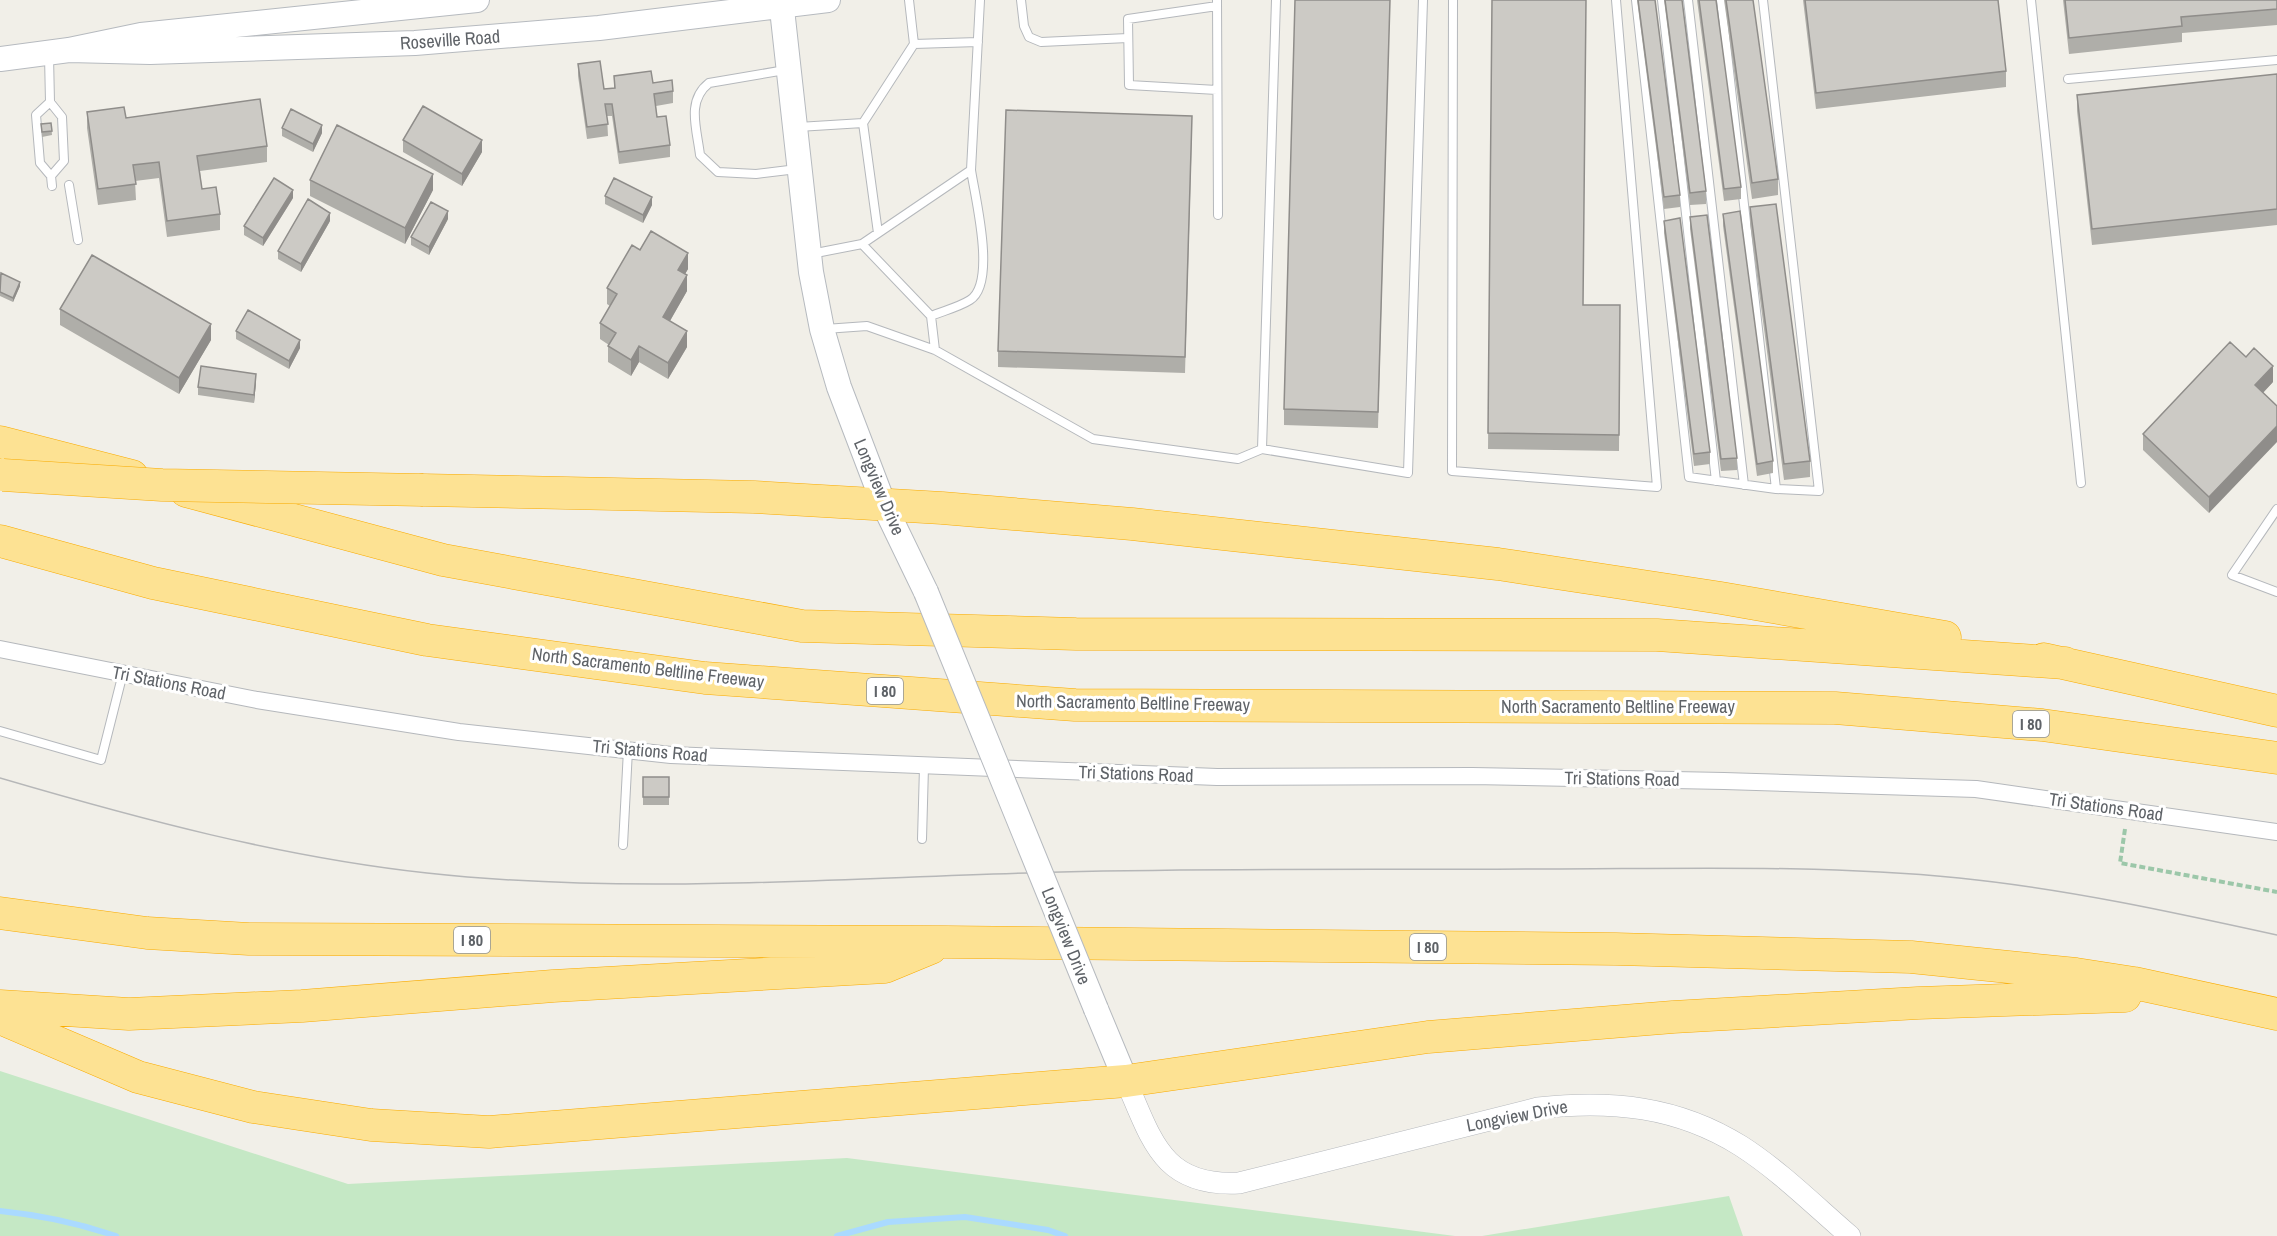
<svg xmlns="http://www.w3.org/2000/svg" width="2277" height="1236" viewBox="0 0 2277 1236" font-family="'Archivo Narrow',sans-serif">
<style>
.green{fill:#c5e8c5}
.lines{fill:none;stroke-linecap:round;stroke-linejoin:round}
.stream{stroke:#aadaff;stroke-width:6}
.service-casing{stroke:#b5b8bc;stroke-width:10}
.minor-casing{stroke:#b5b8bc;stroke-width:18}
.tertiary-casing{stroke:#b5b8bc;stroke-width:22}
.secondary-casing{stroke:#b6babf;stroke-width:26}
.motorway-casing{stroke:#f9ab00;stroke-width:33}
.path{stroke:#9cc7a9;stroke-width:4;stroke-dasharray:6 3;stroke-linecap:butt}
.service{stroke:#fff;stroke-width:8}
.minor{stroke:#fff;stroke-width:16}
.tertiary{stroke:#fff;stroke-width:21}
.secondary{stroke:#fff;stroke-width:24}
.motorway{stroke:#fde293;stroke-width:32}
.tram{stroke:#b6b7b8;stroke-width:1.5}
.secondary-bridge-casing{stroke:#b6babf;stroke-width:26;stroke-linecap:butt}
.motorway-bridge-casing{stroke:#f9ab00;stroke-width:33;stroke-linecap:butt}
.secondary-bridge{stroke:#fff;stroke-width:24}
.motorway-bridge{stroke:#fde293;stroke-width:32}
.wall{fill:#afaea9}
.shaded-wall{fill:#8f8d8a}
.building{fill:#cccac5;stroke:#8f8d8a;stroke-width:1.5}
.labels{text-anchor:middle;stroke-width:6;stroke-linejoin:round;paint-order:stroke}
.shield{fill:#fff;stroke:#8f9295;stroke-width:1.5}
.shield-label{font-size:16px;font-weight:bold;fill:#5f6368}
.street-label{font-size:18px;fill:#5f6368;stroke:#fff}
</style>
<rect width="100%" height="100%" fill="#f1efe8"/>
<path class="green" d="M0 1071 348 1184 847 1158 1455 1236H0Z
M1729 1196 1743 1236H1482Z"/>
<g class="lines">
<path class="stream" d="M0 1211C40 1215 78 1223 116 1236
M837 1236 888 1222 965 1217 1048 1230 1065 1236"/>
<g class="service-casing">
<path id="service" d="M1021 0 1024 26 1029 37 1041 42 1128 38
M1217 0 1218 215
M1276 0 1262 449 1408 473 1423 0
M1453 0 1452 471 1657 487 1616 0
M1636 0 1689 477 1776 489 1819 491 1763 0
M1662 0 1716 481
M1688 0 1744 485
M1721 0 1776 489
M2031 0 2081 483
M1217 6 1128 19 1129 85 1217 90
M914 44 978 42
M49 56 50 102 62 117 64 161 51 176
M785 70 709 83C686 101 697 129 700 155L718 172 756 174 797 169
M2068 79 2277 60
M50 102 36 115 40 163 51 176 52 186
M798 127 863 123
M69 185 78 240
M878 233 863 123 914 44 909 0
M862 244 931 316 935 350
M811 254 862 244 971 170 980 0
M931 316C943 311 959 307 970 300 997 283 975 197 971 170
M825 329 867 326 935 350 1093 439 1238 459 1262 449
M2277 509 2232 575 2277 592
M0 731 101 760 123 673
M922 839 924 767
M623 845 628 750"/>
</g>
<g class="minor-casing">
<path id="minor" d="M0 649 257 700 459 732 671 755 1217 777 1472 776 1724 781 1976 789 2277 832"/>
</g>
<g class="tertiary-casing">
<path id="tertiary" d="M1126 1081C1152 1140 1162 1187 1239 1183L1538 1108C1611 1100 1677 1106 1741 1146 1780 1171 1815 1206 1850 1236"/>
</g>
<g class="secondary-casing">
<path id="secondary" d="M781 0 811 272 822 329 839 387 884 505 926 592
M69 50 150 52 415 43 599 28 828 0
M0 59 69 50 141 35 477 0
M1096 1009 1126 1081"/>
</g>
<g class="motorway-casing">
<path id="motorway" d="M0 442 132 476
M423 490 754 497 942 508 1132 524 1498 564 1721 598 1945 637
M186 491 443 560 802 626 1076 634 1657 635 2065 663
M0 541 153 583 427 640 705 678 1075 705 1835 708 2042 725 2277 758
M2044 659 2277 711
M0 913 147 933 249 939 946 942 1616 949 1911 957 2076 974 2134 983 2277 1014
M0 1006 129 1014 302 1006 553 986 885 967 931 948
M0 1018 138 1077 253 1107 371 1125 489 1132 1126 1081 1428 1037 1673 1017 1918 1003 2125 996"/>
</g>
<path class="path" d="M2125 829 2120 863 2277 892"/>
<use href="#service" class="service"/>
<use href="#minor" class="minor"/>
<use href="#tertiary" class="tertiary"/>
<use href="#secondary" class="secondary"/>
<use href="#motorway" class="motorway"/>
<path class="tram" d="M0 778C140 819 281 857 427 873 637 896 850 877 1061 872 1218 868 1376 870 1533 869 1675 869 1818 864 1959 878 2067 889 2172 912 2277 935"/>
<g class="secondary-bridge-casing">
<path id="secondary-bridge" d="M926 592 1096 1009"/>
</g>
<g class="motorway-bridge-casing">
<path id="motorway-bridge" d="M3 475 162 485 423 490"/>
</g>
<use href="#secondary-bridge" class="secondary-bridge"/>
<use href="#motorway-bridge" class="motorway-bridge"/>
</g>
<path class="wall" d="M1390 0 1378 428 1284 425V409Z
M1492 0 1583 305H1620L1619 451 1488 449Z
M1637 0H1655L1680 195V207L1664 209Z
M1664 0H1682L1706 191V204L1690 205Z
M1697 0H1716L1741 187V199L1724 201Z
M1724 0H1753L1778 179V195L1752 199Z
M1803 0H1998L2006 71V87L1816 109Z
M2063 0H2277V25L2182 33V42L2069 54Z
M578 64 604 89 614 88V76L653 83 673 91V103L656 106 657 117 670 145V157L619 164 612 116H607L608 136 587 139 578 76Z
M2277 74V225L2092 245 2077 111V95Z
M87 112 126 118 267 146V162L200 171 202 189 220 214V230L167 237 159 178 135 181 136 200 98 205 87 128Z
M51 123 52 135 42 137 41 124Z
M282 128 322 133 313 152 282 136Z
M1192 132 1185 373 998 367V351Z
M403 140 482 152 462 186 403 152Z
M310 180 433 190 405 244 310 196Z
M605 196 652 205 643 223 605 204Z
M293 198 263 246 244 235V226Z
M1750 207 1810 461V477L1784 480 1750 223Z
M1723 214 1773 461V473L1757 476 1723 226Z
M1690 217 1737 458V470L1721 471 1690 229Z
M448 219 429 255 411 245V237Z
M330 221 301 272 278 259V251Z
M1664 221 1710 452V464L1694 466 1664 233Z
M640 250 688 269 685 274 687 291 670 321 687 347 668 379 639 362 631 376 608 362V346L609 345 600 339V323L610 306 607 304V288Z
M0 274 20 286 13 302 0 296Z
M60 309 211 340 179 394 60 325Z
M236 331 300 348 289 369 236 339Z
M256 382 254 403 198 395V387Z
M2273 382 2263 393 2209 513 2143 450V434Z
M643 777H669V805H643Z"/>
<path class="shaded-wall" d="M322 125V133L313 152V144Z
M482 140V152L462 186V174Z
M433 174V190L405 244V228Z
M293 190V198L263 246V238Z
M652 197V205L643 223V215Z
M448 211V219L429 255V247Z
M330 213V221L301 272V264Z
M688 253V269L678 286V270Z
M687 275V291L663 333V317Z
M20 282V286L13 302V298Z
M211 324V340L179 394V378Z
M687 331V347L668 379V363Z
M300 340V348L289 369V361Z
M639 346V362L631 376V360Z
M2273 366V382L2255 401V385Z
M256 374V382L254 403V395Z
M2277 426V442L2209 513V497Z"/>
<path class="building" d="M1295 0H1390L1378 412 1284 409Z
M1492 0H1586L1583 305H1620L1619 435 1488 433Z
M1638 0H1655L1680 195 1664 197Z
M1665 0H1682L1706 191 1690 193Z
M1699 0H1716L1741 187 1724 189Z
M1726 0H1753L1778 179 1752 183Z
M1805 0H1998L2006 71 1816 93Z
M2065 0H2277V9L2181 17 2182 26 2069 38Z
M600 61 604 89 615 88 614 76 651 71 653 83 672 80 673 91 654 94 657 117 666 116 670 145 619 152 612 104H605L608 124 587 127 578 64Z
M2277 74V209L2092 229 2077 95Z
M260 99 267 146 197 156 202 189 216 187 220 214 167 221 159 162 133 165 136 184 98 189 87 112 124 107 126 118Z
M423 106 482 140 462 174 403 140Z
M291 109 322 125 313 144 282 128Z
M1006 110 1192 116 1185 357 998 351Z
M51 123 52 131 42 132 41 124Z
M337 125 433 174 405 228 310 180Z
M274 178 293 190 263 238 244 226Z
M614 178 652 197 643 215 605 196Z
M308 199 330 213 301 264 278 251Z
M431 202 448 211 429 247 411 237Z
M1776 204 1810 461 1784 464 1750 207Z
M1740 211 1773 461 1757 464 1723 214Z
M1707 215 1737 458 1721 459 1690 217Z
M1680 218 1710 452 1694 454 1664 221Z
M651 231 688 253 678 270 687 275 663 317 687 331 668 363 639 346 631 360 608 346 616 333 600 323 617 294 607 288 632 245 640 250Z
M92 255 211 324 179 378 60 309Z
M1 273 20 282 13 298 0 292Z
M248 310 300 340 289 361 236 331Z
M2230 342 2246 357 2254 348 2273 366 2255 385 2277 406V426L2209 497 2143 434Z
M201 366 256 374 254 395 198 387Z
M643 777H669V797H643Z"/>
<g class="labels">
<g class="shield">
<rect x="867" y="678" width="36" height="26" rx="4.5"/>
<rect x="2013" y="711" width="36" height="26" rx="4.5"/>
<rect x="454" y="927" width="36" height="26" rx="4.5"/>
<rect x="1410" y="934" width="36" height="26" rx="4.5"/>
</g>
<g class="shield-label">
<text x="885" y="697">I 80</text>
<text x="2031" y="730">I 80</text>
<text x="472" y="946">I 80</text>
<text x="1428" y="953">I 80</text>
</g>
<g class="street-label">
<text transform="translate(450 40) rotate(-4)" y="6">Roseville Road</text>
<text transform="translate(879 487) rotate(67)" y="6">Longview Drive</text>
<text transform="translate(648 668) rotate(7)" y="6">North Sacramento Beltline Freeway</text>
<text transform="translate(169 683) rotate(11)" y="6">Tri Stations Road</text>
<text transform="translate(1133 703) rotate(1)" y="6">North Sacramento Beltline Freeway</text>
<text x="1618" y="713">North Sacramento Beltline Freeway</text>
<text transform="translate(650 751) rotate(5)" y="6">Tri Stations Road</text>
<text transform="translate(1136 774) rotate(2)" y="6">Tri Stations Road</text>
<text transform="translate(1622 779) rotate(1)" y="6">Tri Stations Road</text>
<text transform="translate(2106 807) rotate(8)" y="6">Tri Stations Road</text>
<text transform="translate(1066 936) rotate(68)" y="6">Longview Drive</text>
<text transform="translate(1517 1116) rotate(-11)" y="6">Longview Drive</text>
</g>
</g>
</svg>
